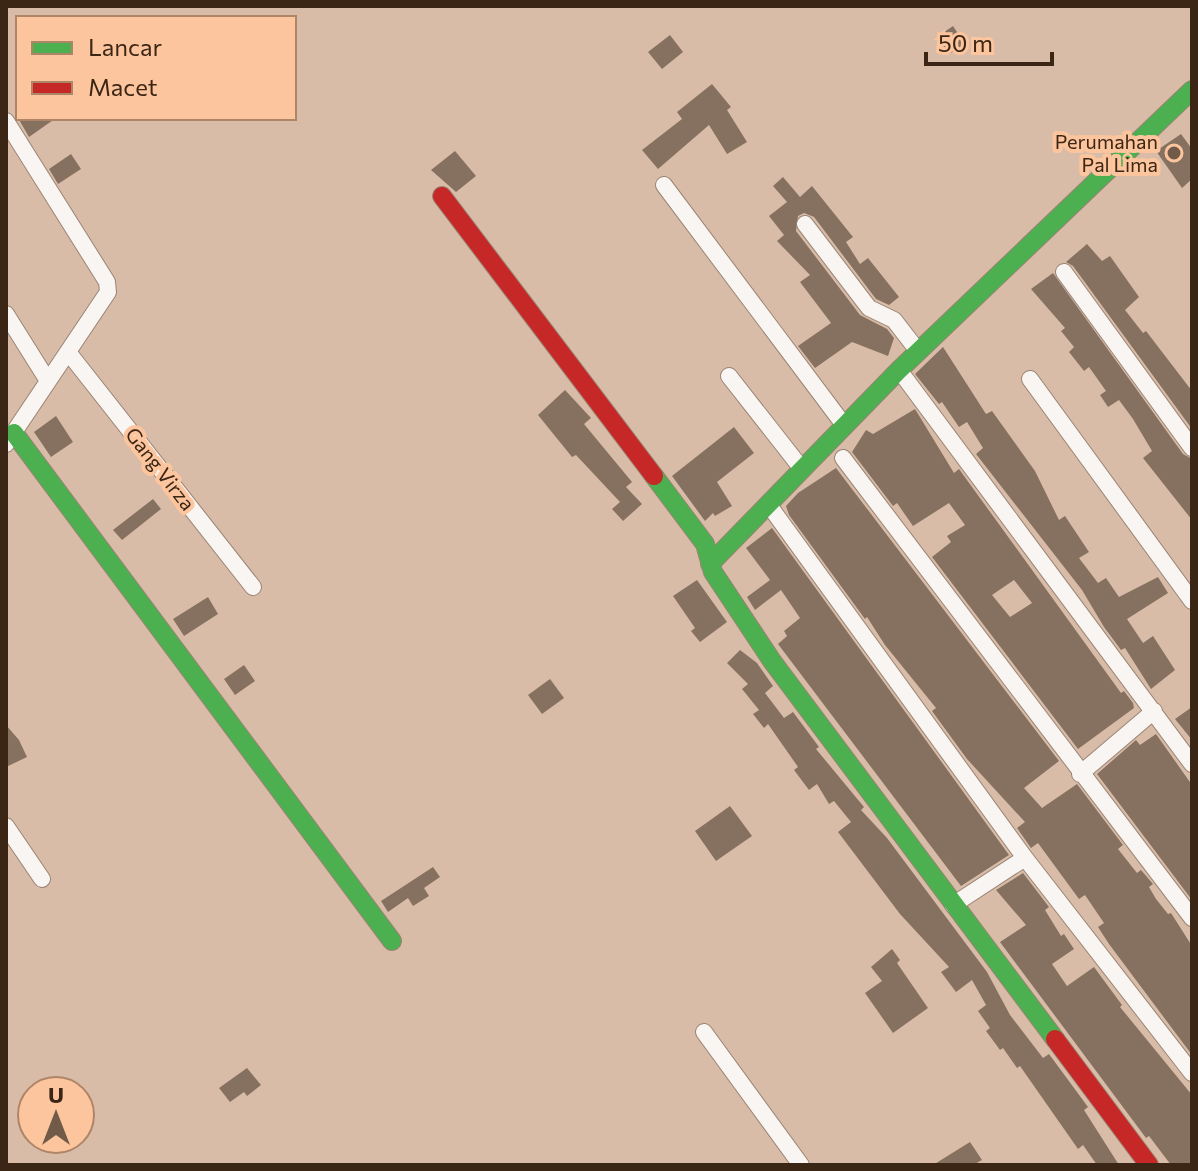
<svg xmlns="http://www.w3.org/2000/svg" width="1198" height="1171" viewBox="0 0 1198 1171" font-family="Commissioner,sans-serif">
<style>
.building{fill:#867161;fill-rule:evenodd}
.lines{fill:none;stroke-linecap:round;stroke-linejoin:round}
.street-casing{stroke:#9a8474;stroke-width:18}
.fast-casing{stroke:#9a8474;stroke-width:20}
.jam-casing{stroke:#9a8474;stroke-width:20}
.street{stroke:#f9f5f2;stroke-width:16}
.fast{stroke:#4caf50;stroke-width:18}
.jam{stroke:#c62828;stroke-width:18}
.poi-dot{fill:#725a49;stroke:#fcc59d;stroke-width:3}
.labels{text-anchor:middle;stroke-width:8;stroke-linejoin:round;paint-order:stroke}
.poi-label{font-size:20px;fill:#3b2616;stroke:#fcc59d;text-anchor:end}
.street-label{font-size:20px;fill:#3b2616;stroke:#fcc59d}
</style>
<rect width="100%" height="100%" fill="#d9bca7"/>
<path class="building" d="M953 26 965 44 949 54 937 37Z
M670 35 683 52 662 69 648 52Z
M712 84 731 107 727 110 747 142 727 154 709 125 658 169 642 150 682 119 677 112Z
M18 118H56L29 137Z
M1181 134 1192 149V179L1182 188 1156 151Z
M455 151 476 176 456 192 431 170Z
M71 154 81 169 58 184 49 169Z
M783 177 800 197 812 186 853 237 846 242 860 264 868 258 899 297 889 305 876 299 814 217 804 213 798 216 796 231 860 315 887 329 894 338 888 356 852 342 815 368 798 346 831 323 800 282 810 275 777 241 784 235 769 216 787 202 773 186Z
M1087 244 1102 261 1110 256 1139 297 1125 310 1143 333 1146 331 1192 391V429L1073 266 1066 262Z
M1053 273 1183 454 1192 459V520L1143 458 1152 451 1133 419 1119 400 1108 407 1100 395 1106 391 1089 367 1084 371 1069 352 1074 347 1061 331 1065 328 1031 289Z
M943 347 986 414 992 411 1035 471 1059 520 1065 516 1089 552 1079 558 1098 583 1106 578 1119 597 1158 577 1168 593 1127 619 1143 643 1153 636 1175 670 1151 689 1125 648 1121 650 1104 627 1082 590 976 454 983 448 967 422 959 427 942 402 939 404 915 374Z
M565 390 591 418 584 424 632 482 626 487 642 504 623 521 612 509 620 502 576 455 572 457 538 415Z
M915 409 954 473 959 469 1121 693 1124 691 1133 703 1134 708 1078 749 932 557 951 542 947 536 965 525 949 503 913 526 897 503 893 506 852 452 866 430 873 434ZM1014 580 1032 603 1010 617 992 595Z
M56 416 73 442 51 457 34 432Z
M734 427 754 453 717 482 732 506 715 516 713 513 705 521 672 476Z
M836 468 1059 761 1024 788 1042 808 1077 784 1123 845 1118 849 1137 873 1141 870 1153 884 1149 887 1156 899 1168 914 1171 913 1192 946V1055L1109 944 1098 927 1104 923 1085 895 1079 899 1038 843 1031 848 1017 828 1025 822 967 759 932 711 936 708 885 645 867 617 865 619 789 515 786 506 798 493Z
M153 499 161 509 122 540 113 530Z
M772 528 1009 855 961 886 778 644 787 636 784 631 800 618 781 590 755 610 747 597 770 580 746 548Z
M697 580 727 622 700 642 691 631 695 628 673 596Z
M208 597 218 614 184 636 173 619Z
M740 650 757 663 773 686 765 693 784 718 793 712 819 747 816 749 864 807 861 810 887 838 987 972 1010 1015 1043 1058 1049 1054 1088 1107 1084 1110 1119 1165H1097L1083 1145 1078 1149 1020 1066 1017 1068 1003 1048 1000 1050 986 1031 990 1028 978 1011 986 1005 972 980 956 992 941 972 949 967 900 914 838 832 851 822 834 801 829 804 817 784 809 790 794 770 798 767 768 724 764 728 753 714 759 710 742 689 748 684 727 663Z
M244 665 255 681 235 695 224 679Z
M550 679 564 698 542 714 528 695Z
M1192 707V740L1175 719Z
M6 725 19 740 27 757 6 767Z
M1156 734 1192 785V900L1097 774 1136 740 1140 745Z
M730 806 752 836 716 861 695 831Z
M433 867 440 877 424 888 429 896 413 906 408 898 388 912 381 901Z
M1023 873 1049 907 1045 910 1061 936 1064 934 1074 949 1052 964 1067 986 1094 967 1122 1005 1120 1007 1192 1095V1165H1171L1149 1136 1146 1138 1000 942 1026 925 996 890Z
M892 949 900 960 897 963 928 1008 893 1033 865 993 882 981 871 967Z
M247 1068 261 1085 247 1096 244 1092 230 1102 219 1088Z
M970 1142 982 1160 973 1165H933Z"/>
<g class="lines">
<g class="street-casing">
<path id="street" d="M6 121 107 282 108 292 6 444
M664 185 844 425
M805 224 869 308 894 320 918 351
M1064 272 1192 448
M6 314 48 381
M68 352 253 587
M899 370 1192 764
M729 376 802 469
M1030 379 1192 601
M843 458 1192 918
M768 504 1025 858 1192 1073
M1080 774 1154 711
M6 826 42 879
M953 905 1025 858
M704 1032 801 1165"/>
</g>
<g class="fast-casing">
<path id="fast" d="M14 433 392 941
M654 476 705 544 713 572 772 661 1055 1039
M710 564 899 370 1192 90"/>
</g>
<g class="jam-casing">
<path id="jam" d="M442 196 654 476
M1055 1039 1149 1165"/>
</g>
<use href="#street" class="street"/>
<use href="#fast" class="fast"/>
<use href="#jam" class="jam"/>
</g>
<circle class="poi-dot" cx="1174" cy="153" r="8"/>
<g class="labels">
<g class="poi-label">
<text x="1158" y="149">Perumahan<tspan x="1158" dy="23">Pal Lima</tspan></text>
</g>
<g class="street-label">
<text transform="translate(160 469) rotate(52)" y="7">Gang Virza</text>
</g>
</g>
<rect width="1198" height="1171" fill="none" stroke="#3b2616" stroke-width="16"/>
<rect x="16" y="16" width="280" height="104" fill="#fcc59d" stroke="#af8567" stroke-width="2"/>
<rect x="32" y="42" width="40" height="12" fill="#4caf50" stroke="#af8567" stroke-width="2"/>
<text x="88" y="56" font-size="24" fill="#3b2616">Lancar</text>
<rect x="32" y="82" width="40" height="12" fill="#c62828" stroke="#af8567" stroke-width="2"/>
<text x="88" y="96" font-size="24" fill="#3b2616">Macet</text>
<g transform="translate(56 1115)"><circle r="38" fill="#fcc59d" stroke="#af8567" stroke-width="2"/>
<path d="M0-6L14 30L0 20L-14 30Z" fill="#725a49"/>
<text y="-12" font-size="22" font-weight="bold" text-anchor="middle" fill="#3b2616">U</text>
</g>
<path d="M926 52v12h126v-12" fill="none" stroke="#3b2616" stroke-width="4"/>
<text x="938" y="52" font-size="24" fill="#3b2616" stroke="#fcc59d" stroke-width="6" paint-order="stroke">50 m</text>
</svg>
